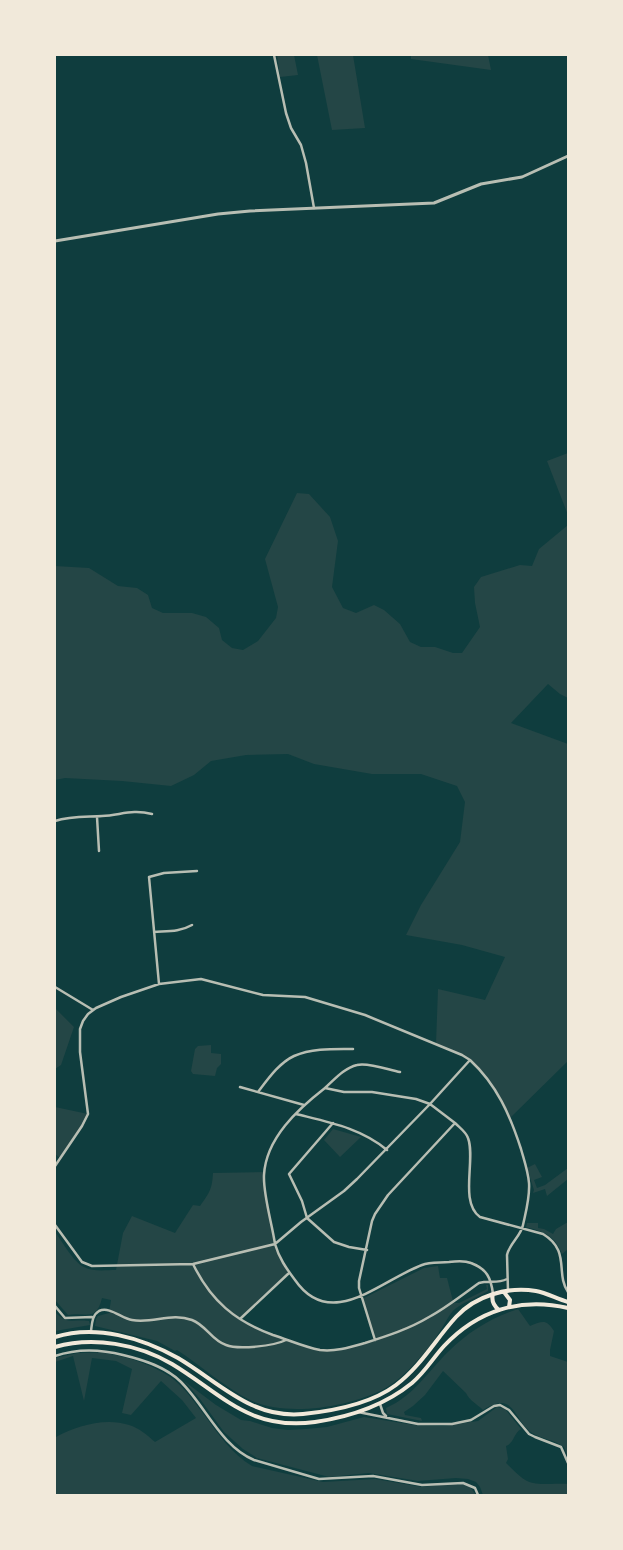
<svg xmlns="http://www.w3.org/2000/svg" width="623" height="1550" viewBox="0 0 623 1550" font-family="Raleway,sans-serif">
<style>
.green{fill:#244646}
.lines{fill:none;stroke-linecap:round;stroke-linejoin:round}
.minor{stroke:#b8beb3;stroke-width:2.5}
.tertiary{stroke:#b8beb3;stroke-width:3}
.primary{stroke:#f1e9da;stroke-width:4}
</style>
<rect width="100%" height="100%" fill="#0f3d3e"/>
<path class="green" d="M277 55H294L298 75 280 77Z
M317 55H353L365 128 332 130Z
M411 55H488L491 70 411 59Z
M568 453V515L547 461Z
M297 493 309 494 330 517 338 541 332 587 343 608 356 613 374 605 384 610 400 624 410 642 421 647H435L453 653H462L480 627 475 603 474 587 481 577 520 565 532 566 539 549 568 525V698L560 694 548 684 511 723 568 744V1061L510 1118 492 1084 470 1060 436 1044 438 989 485 1000 505 957 462 945 406 935 421 905 460 842 465 802 457 786 421 774H372L314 764 288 754 246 755 211 761 194 775 171 786 122 781 65 778 55 780V566L89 568 118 586 137 588 148 595 152 608 163 613H192L206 617 219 628 222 640 232 648 243 650 258 641 276 618 278 607 265 559Z
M55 1008 74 1027 61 1065 55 1069Z
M211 1045V1053L221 1054V1064L217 1068 215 1076 193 1074 191 1071 195 1049 198 1046Z
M55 1107 88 1114 86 1120 60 1158 55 1154Z
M333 1129 361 1137 340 1157 324 1140Z
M535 1164 542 1177 534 1180 537 1188 545 1185 568 1168V1179L547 1196 545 1189 533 1193 534 1190 527 1168Z
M265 1172V1186L275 1244 278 1254 289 1273 240 1319 243 1322C269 1332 309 1353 337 1349 350 1348 363 1343 375 1340L362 1299 424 1268 438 1266 440 1278H447L453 1301 450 1303H459L487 1289 486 1285H488V1291C478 1297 464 1302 455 1309 449 1314 446 1322 442 1328 434 1341 425 1353 414 1364 405 1374 394 1384 382 1390 348 1407 288 1417 252 1401 225 1388 202 1366 177 1350L175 1351 157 1341 95 1326 96 1319 98 1316 109 1313 111 1300 102 1298C96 1322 87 1312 68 1315L55 1300V1232C62 1241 74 1263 84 1267 93 1272 106 1270 116 1270L123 1233 132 1216 175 1233 193 1205 200 1206C210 1192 212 1189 213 1173Z
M568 1222V1249L562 1254C554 1235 545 1232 526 1227L527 1223H538V1228L544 1229 553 1234 556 1229Z
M518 1309 530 1326C543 1321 546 1319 554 1331L550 1350V1356L568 1362V1457L564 1447C555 1440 542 1439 532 1433 513 1420 515 1389 483 1410 478 1405 469 1400 466 1393L443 1371 425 1395 413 1406 404 1412 405 1415 421 1418 422 1421 387 1414 386 1408C414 1396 428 1371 449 1351 468 1332 492 1317 518 1309Z
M55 1312C67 1325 72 1319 89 1321L90 1325 55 1331Z
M78 1353C87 1353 96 1352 105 1353 126 1356 156 1366 173 1379 186 1389 195 1403 205 1416 219 1435 232 1454 252 1466L323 1482 375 1479 422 1487 448 1484 464 1485 470 1487 476 1495H55V1436L56 1437C76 1426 105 1417 129 1425 139 1428 147 1435 155 1442L196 1418 182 1400 161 1381 131 1415 122 1413 132 1369 116 1361 92 1358 84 1401 73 1356 55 1362V1358Z
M184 1381 216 1405 241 1420 250 1421 272 1428 288 1430 306 1429 327 1427 364 1417 414 1425 443 1426 478 1421 497 1407 505 1409 521 1429C513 1434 515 1442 506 1446L508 1459 506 1463C511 1468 521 1478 527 1481 536 1486 558 1483 568 1484V1495H483L480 1487 476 1482 468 1479 456 1478 418 1481 369 1473 329 1477 257 1458 243 1449 224 1432 200 1399Z"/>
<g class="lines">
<path class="minor" d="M274 55 286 113 291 128 301 145 306 163 314 208
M97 817 99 851
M55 821C70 816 86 817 102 816 121 815 132 809 152 814
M154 932C167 931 180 932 192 925
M159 984 149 877 164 873 197 871
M55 987 93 1010
M470 1060C497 1085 510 1115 521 1149 524 1160 528 1171 529 1183 530 1197 526 1211 523 1225 521 1236 509 1244 507 1255L508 1291
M400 1072C389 1070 368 1062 357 1065 344 1068 334 1080 325 1088L344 1092H372L416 1099 430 1104 357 1179 344 1191 301 1222 275 1244C279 1258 286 1268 295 1280 331 1332 381 1280 422 1265 430 1262 440 1263 449 1262 456 1261 464 1260 471 1263 487 1269 491 1278 493 1294
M240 1087 304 1105
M258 1092C268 1079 279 1063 294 1056 312 1048 334 1049 353 1049
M296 1114C328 1122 361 1128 387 1150
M333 1123 289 1174 302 1201 307 1218 334 1242 349 1247 367 1250
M455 1123C460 1128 466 1132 468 1138 476 1159 459 1202 480 1217L543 1234C571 1251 555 1273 568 1292
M55 1166 82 1126 88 1114 80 1052V1029L83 1021 88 1014 96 1008 121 997 159 984 201 979 263 995 305 997 365 1015 462 1055 470 1060 430 1104 455 1123 388 1195 375 1214 372 1221 359 1281V1288L375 1340
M55 1225 82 1262 92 1266 193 1264 275 1244C272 1223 263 1195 264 1175 266 1138 298 1109 325 1088
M193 1264C211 1301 235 1321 273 1335 289 1340 304 1347 320 1350 335 1352 351 1347 365 1343 387 1336 409 1329 429 1317 446 1308 462 1295 479 1283 489 1280 497 1284 507 1279
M55 1306 65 1318 92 1317
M240 1319 289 1273
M91 1331C92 1324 92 1315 99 1311 110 1306 122 1319 132 1320 153 1324 171 1312 192 1320 206 1325 212 1341 226 1345 238 1350 274 1346 286 1340
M55 1356C78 1348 100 1349 123 1355 144 1360 166 1367 181 1382 206 1407 221 1446 254 1460L319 1479 373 1476 422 1485 463 1483 475 1488 478 1495
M380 1404 383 1413 386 1416
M358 1412 418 1424H452L471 1420 494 1406 500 1405 509 1410 529 1434 535 1437 561 1447 568 1463"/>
<path class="tertiary" d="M55 241 218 214 250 211 434 203 481 184 522 177 568 156"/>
<path class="primary" d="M504 1292 510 1300 509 1307
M493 1294C491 1301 494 1306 499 1310
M55 1337C96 1324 142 1338 178 1358 219 1382 251 1419 303 1414 333 1411 372 1403 396 1385 421 1366 435 1340 456 1317 475 1296 508 1286 536 1291 547 1293 557 1299 568 1302
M55 1347C93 1336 138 1344 172 1364 222 1394 249 1431 315 1422 349 1417 385 1405 412 1383 425 1372 433 1358 444 1346 478 1310 521 1297 568 1308"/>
</g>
<rect width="623" height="1550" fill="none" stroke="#f1e9da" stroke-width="112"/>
</svg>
